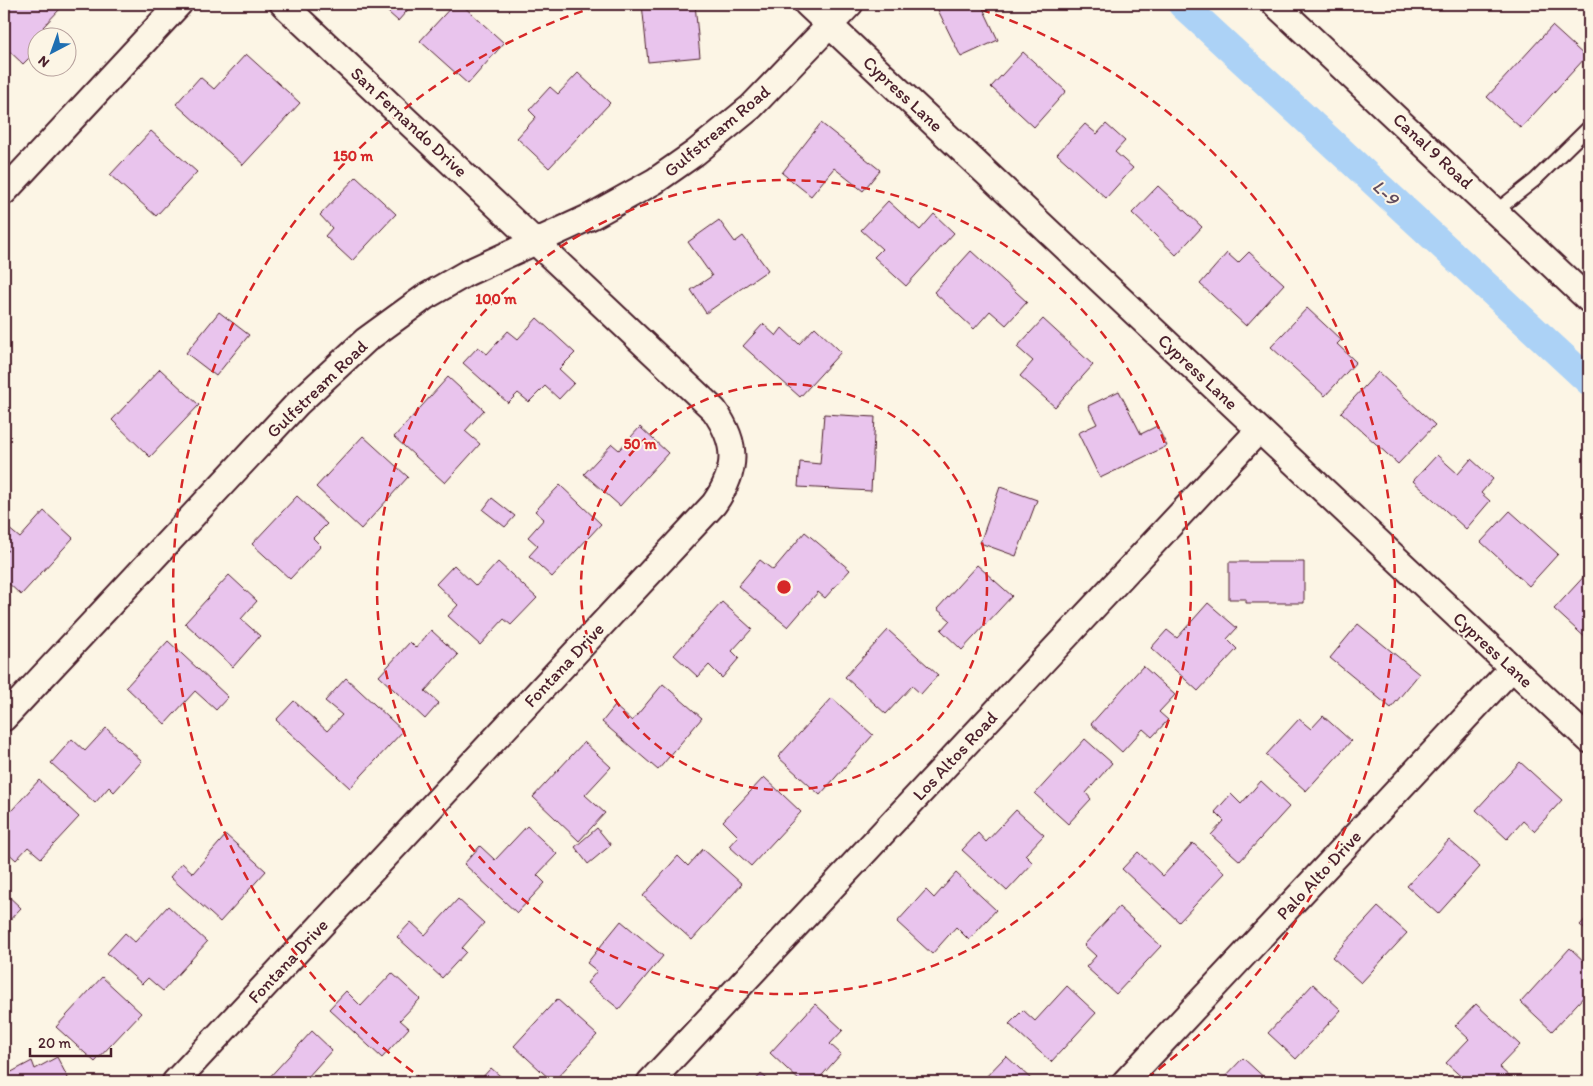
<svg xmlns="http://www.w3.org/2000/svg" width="1593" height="1086" viewBox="0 0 1593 1086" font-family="Itim,sans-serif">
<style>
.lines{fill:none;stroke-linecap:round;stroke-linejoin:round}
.canal{stroke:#acd2f6;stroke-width:29}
.building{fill:#e9c4ed;stroke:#4a1f2b}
.lane-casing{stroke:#4a1f2b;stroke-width:16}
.street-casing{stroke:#4a1f2b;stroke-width:29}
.lane{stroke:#fcf5e5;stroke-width:12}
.street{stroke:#fcf5e5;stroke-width:25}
.ring{fill:none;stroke:#d62828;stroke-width:2.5;stroke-dasharray:9 6}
.labels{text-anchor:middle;stroke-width:4;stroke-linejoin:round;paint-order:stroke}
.street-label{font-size:18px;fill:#4a1f2b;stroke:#fcf5e5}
.water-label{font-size:19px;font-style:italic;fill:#624c5e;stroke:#fcf5e5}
.centre{fill:#d62828;stroke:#fcf5e5;stroke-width:2.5}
.ring-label{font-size:15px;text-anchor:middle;font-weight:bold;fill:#d62828;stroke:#fcf5e5;stroke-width:4;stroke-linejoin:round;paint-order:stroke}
</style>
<rect width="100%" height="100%" fill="#fcf5e5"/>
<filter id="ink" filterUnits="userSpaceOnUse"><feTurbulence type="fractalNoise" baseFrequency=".02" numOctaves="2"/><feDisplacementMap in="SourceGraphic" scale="10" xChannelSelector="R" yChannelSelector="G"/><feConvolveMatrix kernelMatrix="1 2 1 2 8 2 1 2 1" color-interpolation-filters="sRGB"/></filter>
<g filter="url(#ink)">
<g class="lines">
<path class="canal" d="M1182 4 1589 381"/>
</g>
<path class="building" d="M14 4H54L60 9 43 27 51 34 48 38H38V49L23 64 4 46V15Z
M379 4H413L398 21Z
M454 4H461L504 43 468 84 420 41Z
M642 4H695L700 57 648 62Z
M935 4H981L998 40 961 57Z
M1552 26 1586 57 1521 128 1487 97Z
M1023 52 1066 91 1034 127 991 87Z
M246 54 300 103 243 165 176 104 200 77 214 89Z
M578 73 610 103 549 168 517 138 536 117 529 110 550 87 558 94Z
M821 123 880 170 863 191 834 168 811 196 782 173Z
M1085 124 1097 134 1106 124 1125 141 1115 152 1133 168 1106 198 1057 154Z
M151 131 197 172 156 216 110 175Z
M356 177 396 214 352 261 325 236 332 228 320 215Z
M1158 186 1202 227 1176 255 1132 213Z
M888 201 920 230 934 214 954 233 906 286 874 257 882 249 861 230Z
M719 220 735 242 743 236 768 270 706 313 691 290 712 276 688 242Z
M971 251 1027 302 1006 325 990 311 974 329 934 292Z
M1249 252 1284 284 1246 326 1200 284 1227 253 1238 263Z
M1307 308 1341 340 1337 344 1356 362 1325 396 1271 347Z
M219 312 249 335 216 376 186 353Z
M537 318 575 353 559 369 574 383 559 399 545 386 529 402 518 393 508 403 463 363 478 347 487 354 508 331 518 339Z
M1043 319 1093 365 1055 407 1020 376 1033 361 1017 347Z
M763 324 776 336 782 328 799 344 815 327 841 352 800 397 743 346Z
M160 369 199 405 150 457 112 420Z
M1378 372 1435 425 1398 464 1341 412Z
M448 377 484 410 465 431 480 444 445 483 394 437Z
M1119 391 1141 434 1157 426 1167 446 1100 478 1078 433 1097 424 1088 406Z
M824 414 875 417 871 491 798 487 800 462 820 464Z
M640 427 668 453 620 506 584 474 612 444 619 450Z
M363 436 408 477 361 529 316 487Z
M1437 455 1458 474 1471 459 1493 479 1481 493 1490 501 1466 529 1413 481Z
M560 485 601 524 552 577 529 556 538 546 528 537 544 519 535 511Z
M1000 487 1037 500 1016 556 980 543Z
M297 496 327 524 313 538 321 546 290 579 252 544Z
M492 498 515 516 505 527 483 510Z
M44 511 73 538 21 595 4 579V555L8 550 4 546V533L8 528 20 538Z
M1510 511 1558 554 1529 586 1481 542Z
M805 532 850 570 825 598 818 592 788 627 738 586 760 560 773 570Z
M498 562 537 598 511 625 504 619 480 645 448 616 458 605 436 584 454 565 476 586Z
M1229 562H1304V603H1246V599H1229Z
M977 565 1012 596 962 650 941 630 950 620 937 609Z
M1589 571V641L1554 609Z
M229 575 257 601 241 619 260 636 233 667 185 623Z
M722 602 752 629 732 651 739 658 722 678 709 665 698 677 674 655Z
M1208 603 1237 628 1227 639 1237 649 1198 691 1151 648 1167 630 1177 638Z
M1358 624 1419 674 1391 708 1330 658Z
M431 630 458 655 425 691 439 703 425 719 379 676 410 642 416 648Z
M888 630 938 675 921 694 912 686 886 714 845 677Z
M168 641 228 697 216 710 195 691 165 724 126 687Z
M1143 666 1175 695 1159 712 1168 720 1152 737 1143 729 1122 752 1091 724Z
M346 678 403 731 350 788 276 720 294 701 327 731 342 715 325 701Z
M663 684 702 718 658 770 602 722 615 706 632 721Z
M832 698 873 735 820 795 778 757Z
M1323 716 1351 741 1306 791 1266 755 1299 719 1311 729Z
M106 728 142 761 114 792 109 787 95 803 51 763 72 739 85 751Z
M1085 739 1112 763 1086 793 1091 799 1068 824 1035 794Z
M584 742 611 767 585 795 605 813 579 841 533 797Z
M1520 762 1562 800 1534 831 1523 821 1507 839 1476 810Z
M764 777 801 812 751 866 729 846 738 836 723 821Z
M39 780 79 817 41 858 28 847 16 860 4 849V819Z
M1261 781 1289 807 1240 861 1211 835 1224 821 1215 812 1231 794 1241 804Z
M1016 810 1044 835 1025 855 1033 863 1007 891 962 850 978 833 986 842Z
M527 826 557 854 537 875 545 883 517 913 464 864 480 846 495 860Z
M597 828 611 845 588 864 575 847Z
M226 835 266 871 220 922 170 877 182 863 193 873Z
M1449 840 1480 867 1438 914 1407 886Z
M1193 843 1225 873 1179 922 1122 869 1138 852 1163 876Z
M703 849 742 884 692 940 643 896 678 856 688 866Z
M956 873 996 910 969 940 956 927 932 954 897 922 926 890 934 898Z
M4 892 21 908 4 926Z
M458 899 484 923 462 948 466 952 442 978 397 937 411 922 425 935Z
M168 906 207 942 163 991 148 978 142 984 107 953 125 933 135 942Z
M1119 907 1161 946 1116 994 1086 967 1096 956 1084 945Z
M1378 907 1407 933 1361 983 1332 957Z
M1589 915V933L1580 925Z
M621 921 663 956 619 1009 587 983 597 971 587 963Z
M1570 948 1589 966V991L1552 1031 1521 1002Z
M392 973 420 999 400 1020 409 1028 382 1058 329 1009 346 991 361 1006Z
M102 977 141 1013 95 1062 56 1027Z
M1313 984 1341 1010 1296 1059 1268 1033Z
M1067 986 1096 1013 1051 1062 1009 1024 1023 1010 1035 1021Z
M557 999 597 1035 553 1082 514 1046Z
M815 1004 843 1030 830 1044 841 1054 816 1082H801L770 1053Z
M1476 1004 1520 1045 1499 1067 1512 1079 1509 1082H1467L1446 1063 1469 1039 1455 1026Z
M312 1031 332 1050 307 1078 311 1082H265Z
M1006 1056 1032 1080 1030 1082H981Z
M57 1057 70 1082H4V1076L32 1061 35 1069Z
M1243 1058 1269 1082H1220Z
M491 1068 507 1082H478Z
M761 1074 771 1082H754Z"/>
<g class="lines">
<g class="lane-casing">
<path id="lane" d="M1496 211 1535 180 1589 127"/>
</g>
<g class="street-casing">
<path id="street" d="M807 4 1589 740
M1275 4 1589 300
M4 192 179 4
M4 718 298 403 366 340 425 297 467 273 592 216 655 181 695 153 751 107 850 4
M175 1082 714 504C738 469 738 444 714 410L283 4
M650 1082 1259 430
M1125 1082 1512 668"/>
</g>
<use href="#lane" class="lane"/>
<use href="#street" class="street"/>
</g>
</g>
<g class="ring">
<circle cx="784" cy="587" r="203"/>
<circle cx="784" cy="587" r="407"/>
<path d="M425 1081A610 610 0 0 1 601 5M967 5A610 610 0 0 1 1143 1081"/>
</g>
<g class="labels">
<g class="street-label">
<text transform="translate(903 94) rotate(43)" y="6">Cypress Lane</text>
<text transform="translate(409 122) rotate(43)" y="6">San Fernando Drive</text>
<text transform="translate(717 131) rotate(-40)" y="6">Gulfstream Road</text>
<text transform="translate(1433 151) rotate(43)" y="6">Canal 9 Road</text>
<text transform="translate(1198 372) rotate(43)" y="6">Cypress Lane</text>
<text transform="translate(317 389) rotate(-44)" y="6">Gulfstream Road</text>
<text transform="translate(1493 650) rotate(43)" y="6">Cypress Lane</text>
<text transform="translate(564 665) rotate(-47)" y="6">Fontana Drive</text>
<text transform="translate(955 756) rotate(-47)" y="6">Los Altos Road</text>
<text transform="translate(1319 875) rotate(-47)" y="6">Palo Alto Drive</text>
<text transform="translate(288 961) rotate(-47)" y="6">Fontana Drive</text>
</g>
<g class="water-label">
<text transform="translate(1386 192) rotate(43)" y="7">L-9</text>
</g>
</g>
<circle cx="784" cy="587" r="8" class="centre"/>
<g class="ring-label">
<text x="353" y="161">150 m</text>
<text x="496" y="304">100 m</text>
<text x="640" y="449">50 m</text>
</g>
<rect width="1593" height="1086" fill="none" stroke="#fcf5e5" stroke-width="20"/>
<rect x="10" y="10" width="1573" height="1066" fill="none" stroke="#4a1f2b" stroke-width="2" filter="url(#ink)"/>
<g transform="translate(52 52) rotate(221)"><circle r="24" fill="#fcf5e5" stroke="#b59f9b"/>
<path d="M0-4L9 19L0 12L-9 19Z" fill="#1f6fb2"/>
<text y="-8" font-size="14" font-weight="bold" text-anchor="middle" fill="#4a1f2b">N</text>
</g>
<path d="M30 1048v8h81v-8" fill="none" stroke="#4a1f2b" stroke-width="2.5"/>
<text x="38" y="1048" font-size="15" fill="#4a1f2b" stroke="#fcf5e5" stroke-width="4" paint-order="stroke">20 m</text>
</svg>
